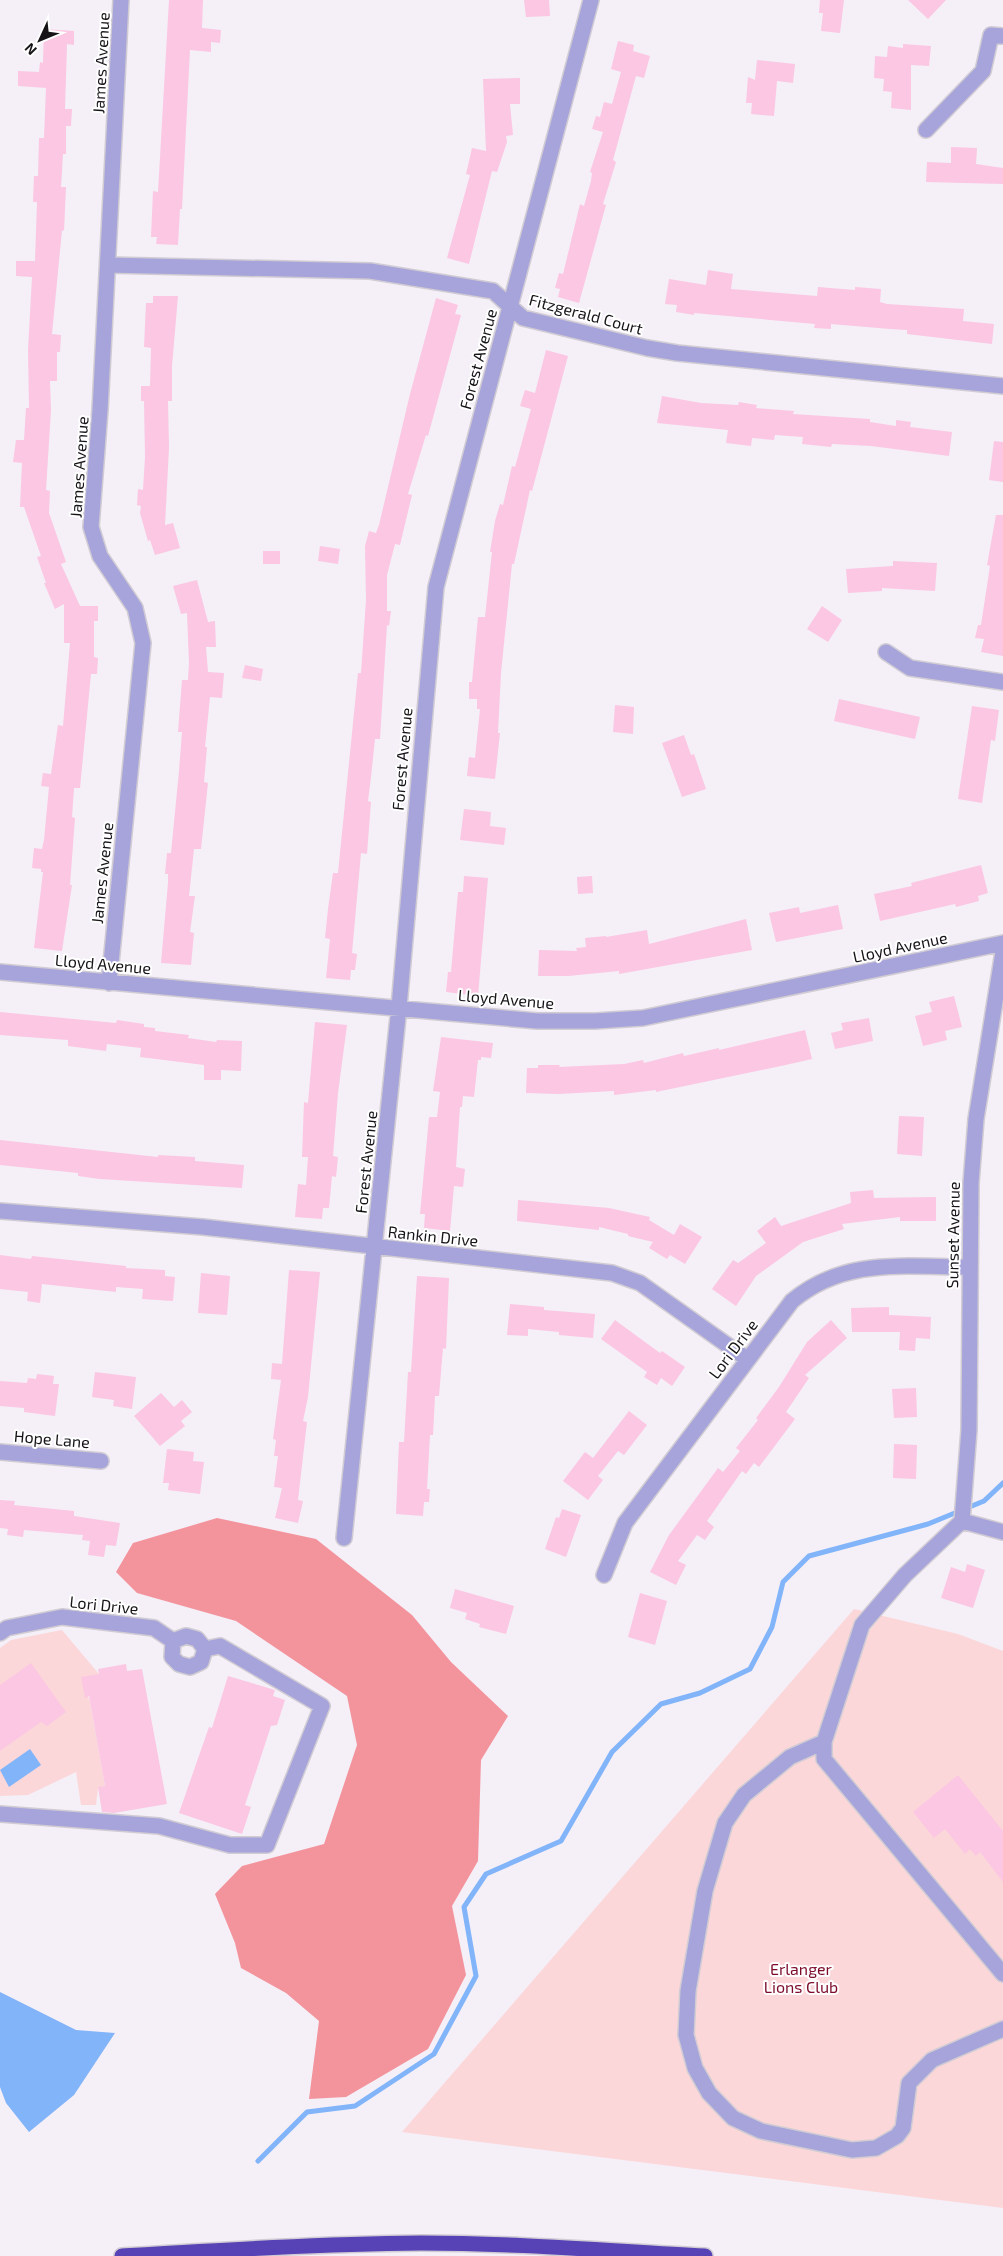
<svg xmlns="http://www.w3.org/2000/svg" width="1003" height="2256" viewBox="0 0 1003 2256" font-family="'Exo 2',sans-serif">
<style>
.green{fill:#fcd7d9}
.forest{fill:#f3949d}
.water{fill:#81b4f9}
.lines{fill:none;stroke-linecap:round;stroke-linejoin:round}
.stream{stroke:#81b4f9;stroke-width:5}
.building{fill:#fbc7e3}
.minor-casing{stroke:#d1ccd4;stroke-width:18}
.highway-casing{stroke:#d1ccd4;stroke-width:18}
.minor{stroke:#a6a4da;stroke-width:15}
.highway{stroke:#5742b6;stroke-width:15}
.labels{text-anchor:middle;stroke-width:4;stroke-linejoin:round;paint-order:stroke}
.street-label{font-size:16px;fill:#161417;stroke:#fff}
.park-label{font-size:16px;fill:#7d0b2a;stroke:#fff}
</style>
<rect width="100%" height="100%" fill="#f5eff8"/>
<path class="green" d="M854 1609 958 1634 1003 1651V2208L402 2132Z
M62 1630 99 1674 82 1678 90 1702 105 1786 98 1788 96 1805H81L76 1772 28 1795 0 1796V1648L11 1640Z"/>
<path class="forest" d="M217 1518 316 1539 412 1615 451 1662 508 1716 481 1760 478 1861 452 1906 466 1975 428 2049 346 2097 309 2099 319 2021 286 1993 241 1968 235 1943 215 1894 242 1866 324 1844 357 1745 347 1696 236 1621 137 1593 116 1572 133 1543Z"/>
<path class="water" d="M30 1749 41 1765 9 1787 0 1770Z
M0 1992 76 2030 115 2033 74 2095 29 2132 6 2103 0 2087Z"/>
<g class="lines">
<path class="stream" d="M258 2161 307 2112 355 2106 434 2054 476 1976 464 1907 486 1874 561 1841 612 1752 661 1704 700 1693 750 1669 772 1627 783 1582 809 1556 928 1524 984 1501 1003 1483"/>
</g>
<path class="building" d="M169 0H203L202 28 221 30 220 43 211 42V52L190 50 182 209H180L178 245 156 244 157 237H151L153 191 158 192Z
M524 0H549L550 16 526 17Z
M820 0H844L840 33 821 31 823 13H819Z
M908 0H946L928 19Z
M44 29 74 31V45L67 44 65 109H72L71 126H66V154H63L61 187H66L64 231 62 230 52 334 61 335 60 352H57V381H50L51 410 46 490 50 491 49 513 66 562 61 564 80 606H98V621H94V657L98 658 97 674H91L80 788H74L72 817 75 818 70 885H72L62 951 34 948 43 872H41V869L32 868 34 848 42 849 44 840 49 787 41 786 43 773 51 774 58 725 63 726 70 643H64V604L55 609 44 583H46L37 557 41 556 24 507H20L22 463 13 462 16 440H24L26 408H29L28 350 32 277 16 276V261H35L37 202H33L34 176H38L39 138H44L46 88 18 86V71L39 72 40 62 43 63Z
M618 41 634 45 633 51 650 56 644 78 636 76 613 160 616 162 603 204 606 205 579 303 558 297 560 289 555 288 559 273 563 274 580 204 584 206 591 181 592 173 590 172 603 132 592 129 596 116 600 117 604 102 612 104 621 72 611 69Z
M903 44 931 46 929 66 911 65V110L891 108 892 92 883 91 884 79 874 78 875 56 887 57 888 46 903 48Z
M757 60 795 64 793 83 777 81 774 116 751 114 752 103H746L748 77 755 80Z
M520 78V104H510L513 135 506 136 507 142 497 172 492 171 469 264 447 258 470 175 466 174 472 148 486 151 483 79Z
M951 147 977 148 976 164 1003 168V184L926 182 927 162 951 163Z
M708 270 733 274 731 289 817 296 818 287 855 290V287L881 289 880 302 887 304 964 309 963 321 994 324 992 344 907 334V330L890 329 831 324V329L814 328 815 324 694 313V315L676 312 677 305 665 304 669 279 706 285Z
M153 296H178L172 366V401H168L169 448 165 525 173 523 180 548 155 555 150 540 148 541 140 513 141 506 137 505 138 489 143 490 145 457 144 401H141V386H150L151 348 144 347 146 303H153Z
M436 298 458 305 455 314 461 315 428 436 426 435 408 494 412 495 400 545 395 544 387 575V611H391L389 626 387 625 380 739H375L371 777 368 801 371 802 367 854 361 853 352 953 357 954 355 970H351L350 980 326 978 330 939 325 938 328 909 333 873H338L358 673H361L366 600 365 546 369 531 376 533 379 525 410 394Z
M546 350 568 356 532 491 530 490 514 564H512L501 673 498 733H500L495 779 467 776 469 757 475 758 480 709H477V699H469V682H472L478 617H485L492 552H490L495 521 500 504 503 505 512 466 515 467 531 409 520 406 525 390 535 393Z
M662 396 701 403 738 405 739 402 757 405 756 408 794 411 793 414 870 419V422L896 426V420L911 422 910 427 952 432 949 456 871 446 832 444 831 447 802 444 803 437 775 435 774 440 752 438 751 446 726 443 728 430 657 423Z
M994 441 1003 442V482L989 480Z
M996 515H1003V656L981 652 984 639 975 638 978 625H981L990 566 987 565Z
M320 546 340 549 338 564 318 561Z
M263 551H280V564H263Z
M893 561 937 563 935 591 882 588V591L848 593 846 569 893 566Z
M197 580 208 622 215 621 216 647H206L208 672 224 673 222 698 210 697 205 747H207L204 782 208 783 201 849H194L189 896H195L190 932 194 933 191 965 161 963 168 883V874H165L167 853H171L179 771 182 732H178L182 680H188L189 663 187 613 181 614 173 586Z
M822 606 842 620 828 642 807 629Z
M245 665 263 669 261 681 242 678Z
M839 699 920 717 915 739 834 721Z
M615 705 634 707 633 734 613 732Z
M972 706 999 710 995 741 991 740 982 803 958 799Z
M684 735 691 755 694 754 706 789 682 797 662 743Z
M464 809 491 812 490 826 506 828 504 845 460 840Z
M981 865 988 893 978 896 979 901 956 907 955 904 880 921 874 894 912 886 911 883Z
M464 876 488 878 478 996 446 992 448 972H451L458 892H463Z
M592 876 593 893 578 894 577 877Z
M838 905 843 929 776 942 769 913 799 907 800 913Z
M746 919 752 950 619 974V971L568 976H538L539 950 577 951 576 948 586 947 585 938 606 936V937L647 930 649 944Z
M954 996 962 1027 945 1031 947 1040 923 1046 915 1016 932 1012 929 1002Z
M0 1012 116 1023 117 1020 144 1024V1027L155 1028V1031L189 1035 188 1038 216 1042 217 1040 242 1041 241 1071 221 1070V1080H204V1065L140 1057 141 1048 107 1044 106 1051 68 1046V1040L0 1035Z
M869 1018 873 1041 835 1049 831 1033 843 1030 841 1023Z
M315 1022 347 1025 338 1093 333 1156 338 1157 336 1177 332 1176 329 1208H323L322 1219 295 1217 298 1184 306 1185 308 1157H302L304 1102 308 1103Z
M805 1030 812 1059 781 1066 656 1092V1090L614 1095V1091L558 1094 526 1093 527 1068H538V1065H560L559 1067 624 1064 643 1060 644 1063 683 1053 684 1056 719 1048V1050Z
M441 1037 493 1043 491 1058 481 1057V1060H478L474 1097 463 1096 462 1107H460L456 1167 465 1169 463 1187 454 1186 450 1231 424 1228 425 1214H420L429 1117H437L440 1092 433 1091Z
M899 1116 924 1117 922 1156 897 1154Z
M0 1140 158 1157V1155L195 1157V1161L244 1165 242 1188 100 1179 78 1176V1173L0 1165Z
M873 1190 874 1198 936 1197V1221H900V1217L842 1224 844 1229 803 1242 756 1276 736 1306 712 1289 733 1260 738 1263 766 1243 757 1231 775 1217 781 1226 851 1203 850 1192Z
M518 1200 609 1208 650 1217 649 1220 674 1235 680 1224 702 1237 685 1264 670 1255 667 1259 649 1248 653 1242 628 1236V1234L599 1227V1230L517 1221Z
M0 1255 31 1259 32 1256 126 1266V1268L165 1270V1276L175 1277 173 1301 142 1299 143 1289 116 1287V1292L42 1284 40 1303 27 1301 28 1292 0 1289Z
M289 1270 320 1272 308 1397 303 1421 307 1422 298 1500 303 1501 298 1523 275 1518 282 1488 274 1487 278 1456H274L276 1440 273 1439 281 1380 271 1379 272 1363 282 1364Z
M201 1273 230 1276 227 1315 198 1313Z
M417 1276 449 1278 446 1349 443 1348 439 1396H435L433 1435H430L427 1489H430L429 1502H424L423 1516 396 1514 399 1442H404L408 1372H411Z
M510 1304 544 1307V1310L595 1314 593 1338 559 1335V1332L528 1329V1336L507 1335Z
M889 1307V1315L931 1317 930 1339 916 1338 915 1351 899 1350 900 1332H852L851 1308Z
M615 1320 660 1353 662 1351 685 1367 672 1386 661 1378 657 1385 644 1377 647 1372 601 1339Z
M831 1320 847 1338 805 1375 809 1378 786 1412 795 1419 759 1467 754 1463 746 1474 742 1471 707 1521 714 1527 705 1540 697 1535 678 1561 686 1565 676 1585 650 1572 669 1535 718 1468 723 1472 740 1451 736 1448 758 1420 756 1418 779 1387 807 1342Z
M95 1372 136 1377 132 1409 113 1406 114 1400 92 1397Z
M37 1374 54 1376 53 1384H59L55 1416 24 1412V1408L0 1406V1381L27 1383 28 1378 36 1379Z
M916 1388 917 1417 894 1418 892 1389Z
M161 1393 174 1407 182 1400 192 1412 181 1421 185 1426 160 1446 134 1416Z
M629 1411 647 1425 624 1455 618 1451 598 1476 603 1480 588 1500 563 1481 585 1452 593 1458Z
M894 1444 917 1445 916 1479 893 1478Z
M167 1449 194 1452 193 1461 204 1462 200 1494 168 1490 169 1483H163Z
M0 1500 15 1501 14 1505 74 1511V1516L120 1523 116 1546 106 1545 104 1557 88 1555 90 1541 82 1540 83 1535 24 1530 23 1537 7 1535 8 1529 0 1528Z
M562 1509 581 1515 566 1557 545 1549 556 1517 559 1518Z
M967 1564 985 1570 973 1608 941 1598 951 1567 965 1572Z
M455 1589 514 1606 506 1634 479 1627 480 1624 465 1619 467 1613 450 1608Z
M640 1593 667 1601 655 1645 628 1637Z
M31 1663 66 1712 47 1726 41 1722 0 1751V1685Z
M126 1664 127 1671 142 1669 167 1804 114 1813 102 1812 98 1787 105 1786 89 1696 85 1698 81 1677 99 1674 98 1669Z
M228 1676 275 1690 273 1696 285 1700 277 1725 271 1726 245 1805 251 1807 242 1834 179 1813 209 1727 212 1728Z
M958 1775 1003 1831V1882L980 1852 976 1856 970 1849 965 1854 945 1829 934 1838 913 1812Z"/>
<g class="lines">
<g class="minor-casing">
<path id="minor" d="M926 130 983 71 991 35 1003 36
M108 265 370 271 493 291 523 318 647 348 677 353 1003 386
M886 652 910 668 1003 682
M0 972 537 1021H595L643 1018 1003 943
M109 983 143 643 135 608 100 556 91 527 100 410 121 0
M0 1211 203 1227 612 1273 640 1283 747 1359
M0 1452 101 1461
M962 1521 969 1430 971 1183 976 1119 1003 952
M962 1521 905 1575 862 1625 824 1742V1759L1003 1974
M962 1521 1003 1532
M344 1538 399 1007 436 587 591 0
M604 1575 625 1523 792 1301C845 1257 904 1267 968 1267
M0 1633 7 1628 62 1617 154 1628 173 1641
M186 1636 197 1639 205 1649 201 1662 190 1667 179 1664 172 1657 173 1641Z
M824 1742 790 1757 744 1795 725 1823 705 1891 688 1991 686 2035 695 2068 709 2093 733 2118 761 2131 852 2150 876 2148 897 2136 903 2128 909 2083 932 2060 1003 2029
M0 1814 159 1826 230 1845H267L322 1706 220 1646 205 1649"/>
</g>
<g class="highway-casing">
<path id="highway" d="M122 2256C222 2250 321 2244 421 2243 516 2243 610 2251 705 2256"/>
</g>
<use href="#minor" class="minor"/>
<use href="#highway" class="highway"/>
</g>
<g class="labels">
<g class="street-label">
<text transform="translate(101 63) rotate(-87)" y="6">James Avenue</text>
<text transform="translate(586 314) rotate(15)" y="6">Fitzgerald Court</text>
<text transform="translate(478 359) rotate(-75)" y="6">Forest Avenue</text>
<text transform="translate(79 467) rotate(-86)" y="6">James Avenue</text>
<text transform="translate(402 759) rotate(-85)" y="6">Forest Avenue</text>
<text transform="translate(102 873) rotate(-84)" y="6">James Avenue</text>
<text transform="translate(900 947) rotate(-12)" y="6">Lloyd Avenue</text>
<text transform="translate(103 964) rotate(5)" y="6">Lloyd Avenue</text>
<text transform="translate(506 999) rotate(5)" y="6">Lloyd Avenue</text>
<text transform="translate(366 1162) rotate(-84)" y="6">Forest Avenue</text>
<text transform="translate(953 1235) rotate(-89)" y="6">Sunset Avenue</text>
<text transform="translate(433 1236) rotate(6)" y="6">Rankin Drive</text>
<text transform="translate(733 1349) rotate(-53)" y="6">Lori Drive</text>
<text transform="translate(52 1439) rotate(5)" y="6">Hope Lane</text>
<text transform="translate(104 1605) rotate(6)" y="6">Lori Drive</text>
</g>
<g class="park-label">
<text x="801" y="1975">Erlanger<tspan x="801" dy="18">Lions Club</tspan></text>
</g>
</g>
<g transform="translate(40 40) rotate(226)" stroke="#ffffff" stroke-width="4" paint-order="stroke">
<path d="M0-4L9 19L0 12L-9 19Z" fill="#161417"/>
<text y="-8" font-size="14" font-weight="bold" text-anchor="middle" fill="#161417">N</text>
</g>
</svg>
